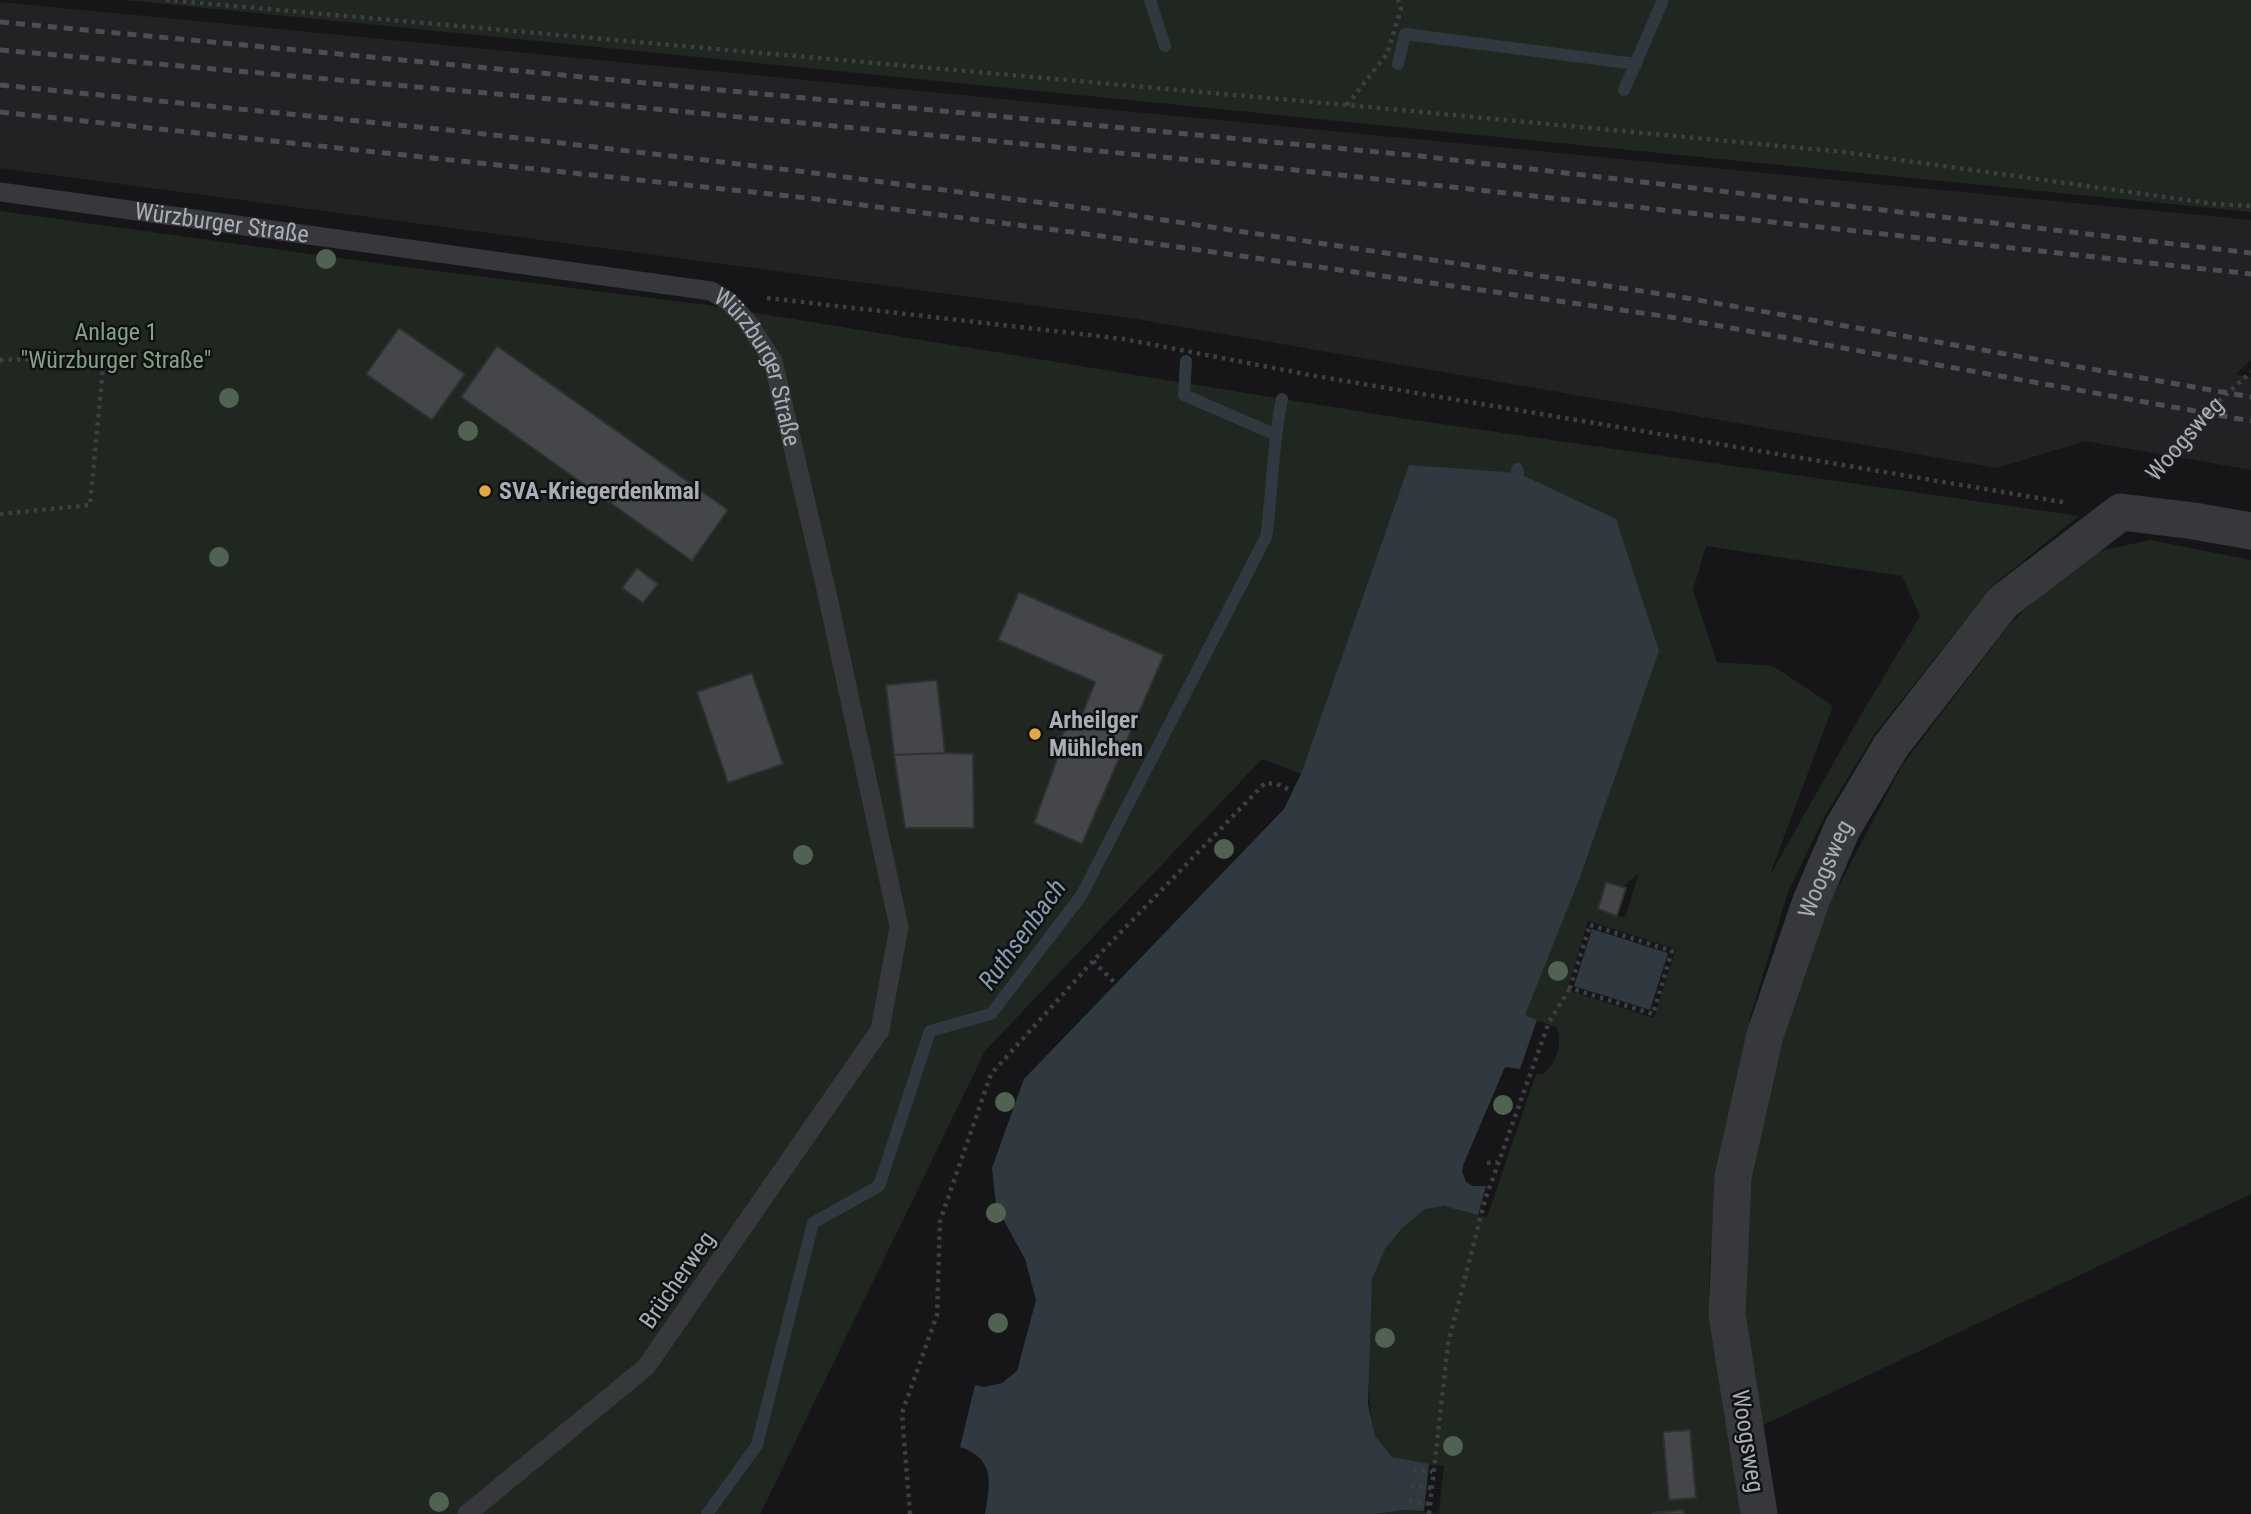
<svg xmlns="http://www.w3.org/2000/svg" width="2251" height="1514" viewBox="0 0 2251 1514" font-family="'Roboto Condensed',sans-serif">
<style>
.built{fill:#222224}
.green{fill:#202721;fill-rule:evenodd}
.water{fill:#30393f}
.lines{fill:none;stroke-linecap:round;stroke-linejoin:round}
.stream{stroke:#30393f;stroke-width:12}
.building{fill:#45464a;stroke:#303033;stroke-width:2}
.path{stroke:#3d3f43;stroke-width:4.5;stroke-dasharray:3.5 5;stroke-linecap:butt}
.service{stroke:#37383c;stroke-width:19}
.minor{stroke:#37383c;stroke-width:37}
.rail{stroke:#4c4e53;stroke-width:5;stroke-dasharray:9 7;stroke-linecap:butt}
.tree{fill:#516253}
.poi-dot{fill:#e1a945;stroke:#111113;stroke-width:2.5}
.labels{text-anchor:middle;stroke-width:5;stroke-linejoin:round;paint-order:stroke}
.street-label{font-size:24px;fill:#a9aeb6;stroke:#111113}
.park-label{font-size:24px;fill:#82a083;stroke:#111113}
.poi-label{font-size:24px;font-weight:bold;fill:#a9aeb6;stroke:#111113;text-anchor:start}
.water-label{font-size:26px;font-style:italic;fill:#839bae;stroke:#111113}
</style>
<rect width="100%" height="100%" fill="#161618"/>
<path class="built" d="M0 2 2251 220V360L2235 375 2251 377V470L2085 441 1997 468 1137 319 0 168Z"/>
<path class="green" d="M126 0H2251V212Z
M0 211 383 264 706 305 1400 418 2079 516 1992 586 1874 735 1824 817 1788 892 1749 1021 1784 1034 1828 906 1903 764 2009 625 2064 572 2100 551 2150 540 2251 560V1194L1763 1425 1744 1313 1743 1252 1710 1253 1709 1297 1740 1514H1684L1683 1510 1653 1514H1375L1404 1510 1439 1513 1444 1466C1430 1464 1405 1466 1392 1456 1387 1453 1378 1442 1375 1436 1367 1418 1366 1295 1373 1276 1382 1251 1399 1222 1424 1210 1443 1200 1468 1214 1487 1217L1536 1074H1543C1557 1063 1563 1044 1556 1027L1524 1016 1579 880 1410 465 1301 774 1262 759 985 1051 760 1514H0ZM1706 546 1902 576 1920 616 1855 725 1769 877 1833 706 1773 666 1717 662 1693 590ZM1639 873 1625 918 1598 910V909ZM1588 921 1676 949 1654 1018 1567 990Z"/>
<path class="water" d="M1409 465 1518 473 1616 519 1659 651 1579 880 1525 1015 1537 1020 1520 1069 1505 1067 1464 1163 1462 1171 1466 1182 1473 1186H1486L1478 1215 1444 1206 1425 1209 1402 1228 1385 1249 1372 1279 1368 1404 1375 1436 1392 1457 1429 1464 1424 1511 1404 1510 1375 1514H985C990 1484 996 1459 960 1447L975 1385 984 1387 1002 1383 1017 1371 1036 1300 1025 1259 996 1206 992 1168 1024 1079 1284 809 1301 774Z
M1592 929 1668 953 1650 1010 1574 986Z"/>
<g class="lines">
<path class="stream" d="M1150 0 1165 46
M1398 64 1405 34 1636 64
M1624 90 1663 0
M1186 361 1184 395 1274 434
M1517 469 1518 473
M707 1514 757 1445 813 1223 879 1186 930 1031 991 1014 1081 896 1266 537C1273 491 1272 444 1282 399"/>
</g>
<path class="building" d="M399 328 465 374 432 420 366 374Z
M497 346 728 510 692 561 461 397Z
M637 568 658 584 643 603 622 588Z
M1019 592 1164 655 1082 844 1034 823 1057 759 1055 750 1064 731 1078 725 1095 682 998 640Z
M752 673 783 764 728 783 697 692Z
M937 680 945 753 894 755 886 685Z
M945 753 973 754 974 828H905L894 755Z
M1606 882 1626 888 1617 916 1598 909Z
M1690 1430 1696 1498 1669 1500 1663 1432Z
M1683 1510 1684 1514H1653V1513Z"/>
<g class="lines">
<g class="path">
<path d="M166 0 1347 105 1844 152 2215 204 2251 206"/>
<path d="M1347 105 1387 54 1401 9 1398 0"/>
<path d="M767 298 1124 339 1310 375 2068 503"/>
<path d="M0 360 155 355"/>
<path id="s1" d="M2151 477 2207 412 2251 372"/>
<path d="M0 514 90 505 104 357"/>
<path d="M1590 925 1672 951 1653 1014 1570 988Z"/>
<path d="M1093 961 1116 984"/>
<path d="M1487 1163 1497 1162"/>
<path d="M1413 1470 1432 1472"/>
<path d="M1411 1486 1431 1488"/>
<path d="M1409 1501 1429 1504"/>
<path d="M910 1514 902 1413 937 1315 940 1221 991 1074 1093 961 1265 783 1277 784 1292 791"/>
<path d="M1429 1514 1448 1344 1485 1200 1549 1022 1570 988"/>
</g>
<path class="service" id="s2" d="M0 192 711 291 728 301 747 321 773 361 826 589 899 927 880 1030 646 1367 467 1514"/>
<path class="minor" id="s3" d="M1759 1514 1727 1315 1733 1177 1765 1035 1811 901 1842 829 1891 746 2003 602 2121 512 2194 521 2251 531"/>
<path class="rail" d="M0 22 1420 156 2251 253
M0 50 497 94 1267 167 2251 274
M0 85 468 132 806 172 1090 209 1675 296 2251 397
M0 112 808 198 1087 234 1670 317 2251 421"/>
</g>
<g class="tree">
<circle cx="326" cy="259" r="10"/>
<circle cx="229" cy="398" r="10"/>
<circle cx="468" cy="431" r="10"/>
<circle cx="219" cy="557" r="10"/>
<circle cx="1224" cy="849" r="10"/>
<circle cx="803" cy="855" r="10"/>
<circle cx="1558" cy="971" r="10"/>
<circle cx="1005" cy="1102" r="10"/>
<circle cx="1503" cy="1105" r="10"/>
<circle cx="996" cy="1213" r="10"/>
<circle cx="998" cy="1323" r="10"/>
<circle cx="1385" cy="1338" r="10"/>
<circle cx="1453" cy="1446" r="10"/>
<circle cx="439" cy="1502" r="10"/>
</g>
<g class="poi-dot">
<circle cx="485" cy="491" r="7"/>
<circle cx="1035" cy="734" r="7"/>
</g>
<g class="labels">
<g class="street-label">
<text dy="8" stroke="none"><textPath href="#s2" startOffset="224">Würzburger Straße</textPath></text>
<text dy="8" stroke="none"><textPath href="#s2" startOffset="812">Würzburger Straße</textPath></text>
<text dy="8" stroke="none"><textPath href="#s1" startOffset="51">Woogsweg</textPath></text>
<text dy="8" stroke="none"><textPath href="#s3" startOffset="662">Woogsweg</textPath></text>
<text transform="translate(677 1280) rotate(-55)" y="8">Brücherweg</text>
<text transform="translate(1748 1441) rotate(81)" y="8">Woogsweg</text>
</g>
<g class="park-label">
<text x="116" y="340">Anlage 1<tspan x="116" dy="28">"Würzburger Straße"</tspan></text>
</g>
<g class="poi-label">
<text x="499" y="499">SVA-Kriegerdenkmal</text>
<text x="1049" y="728">Arheilger<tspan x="1049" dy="28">Mühlchen</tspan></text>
</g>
<g class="water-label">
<text transform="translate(1022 934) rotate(-54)" y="9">Ruthsenbach</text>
</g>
</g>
</svg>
